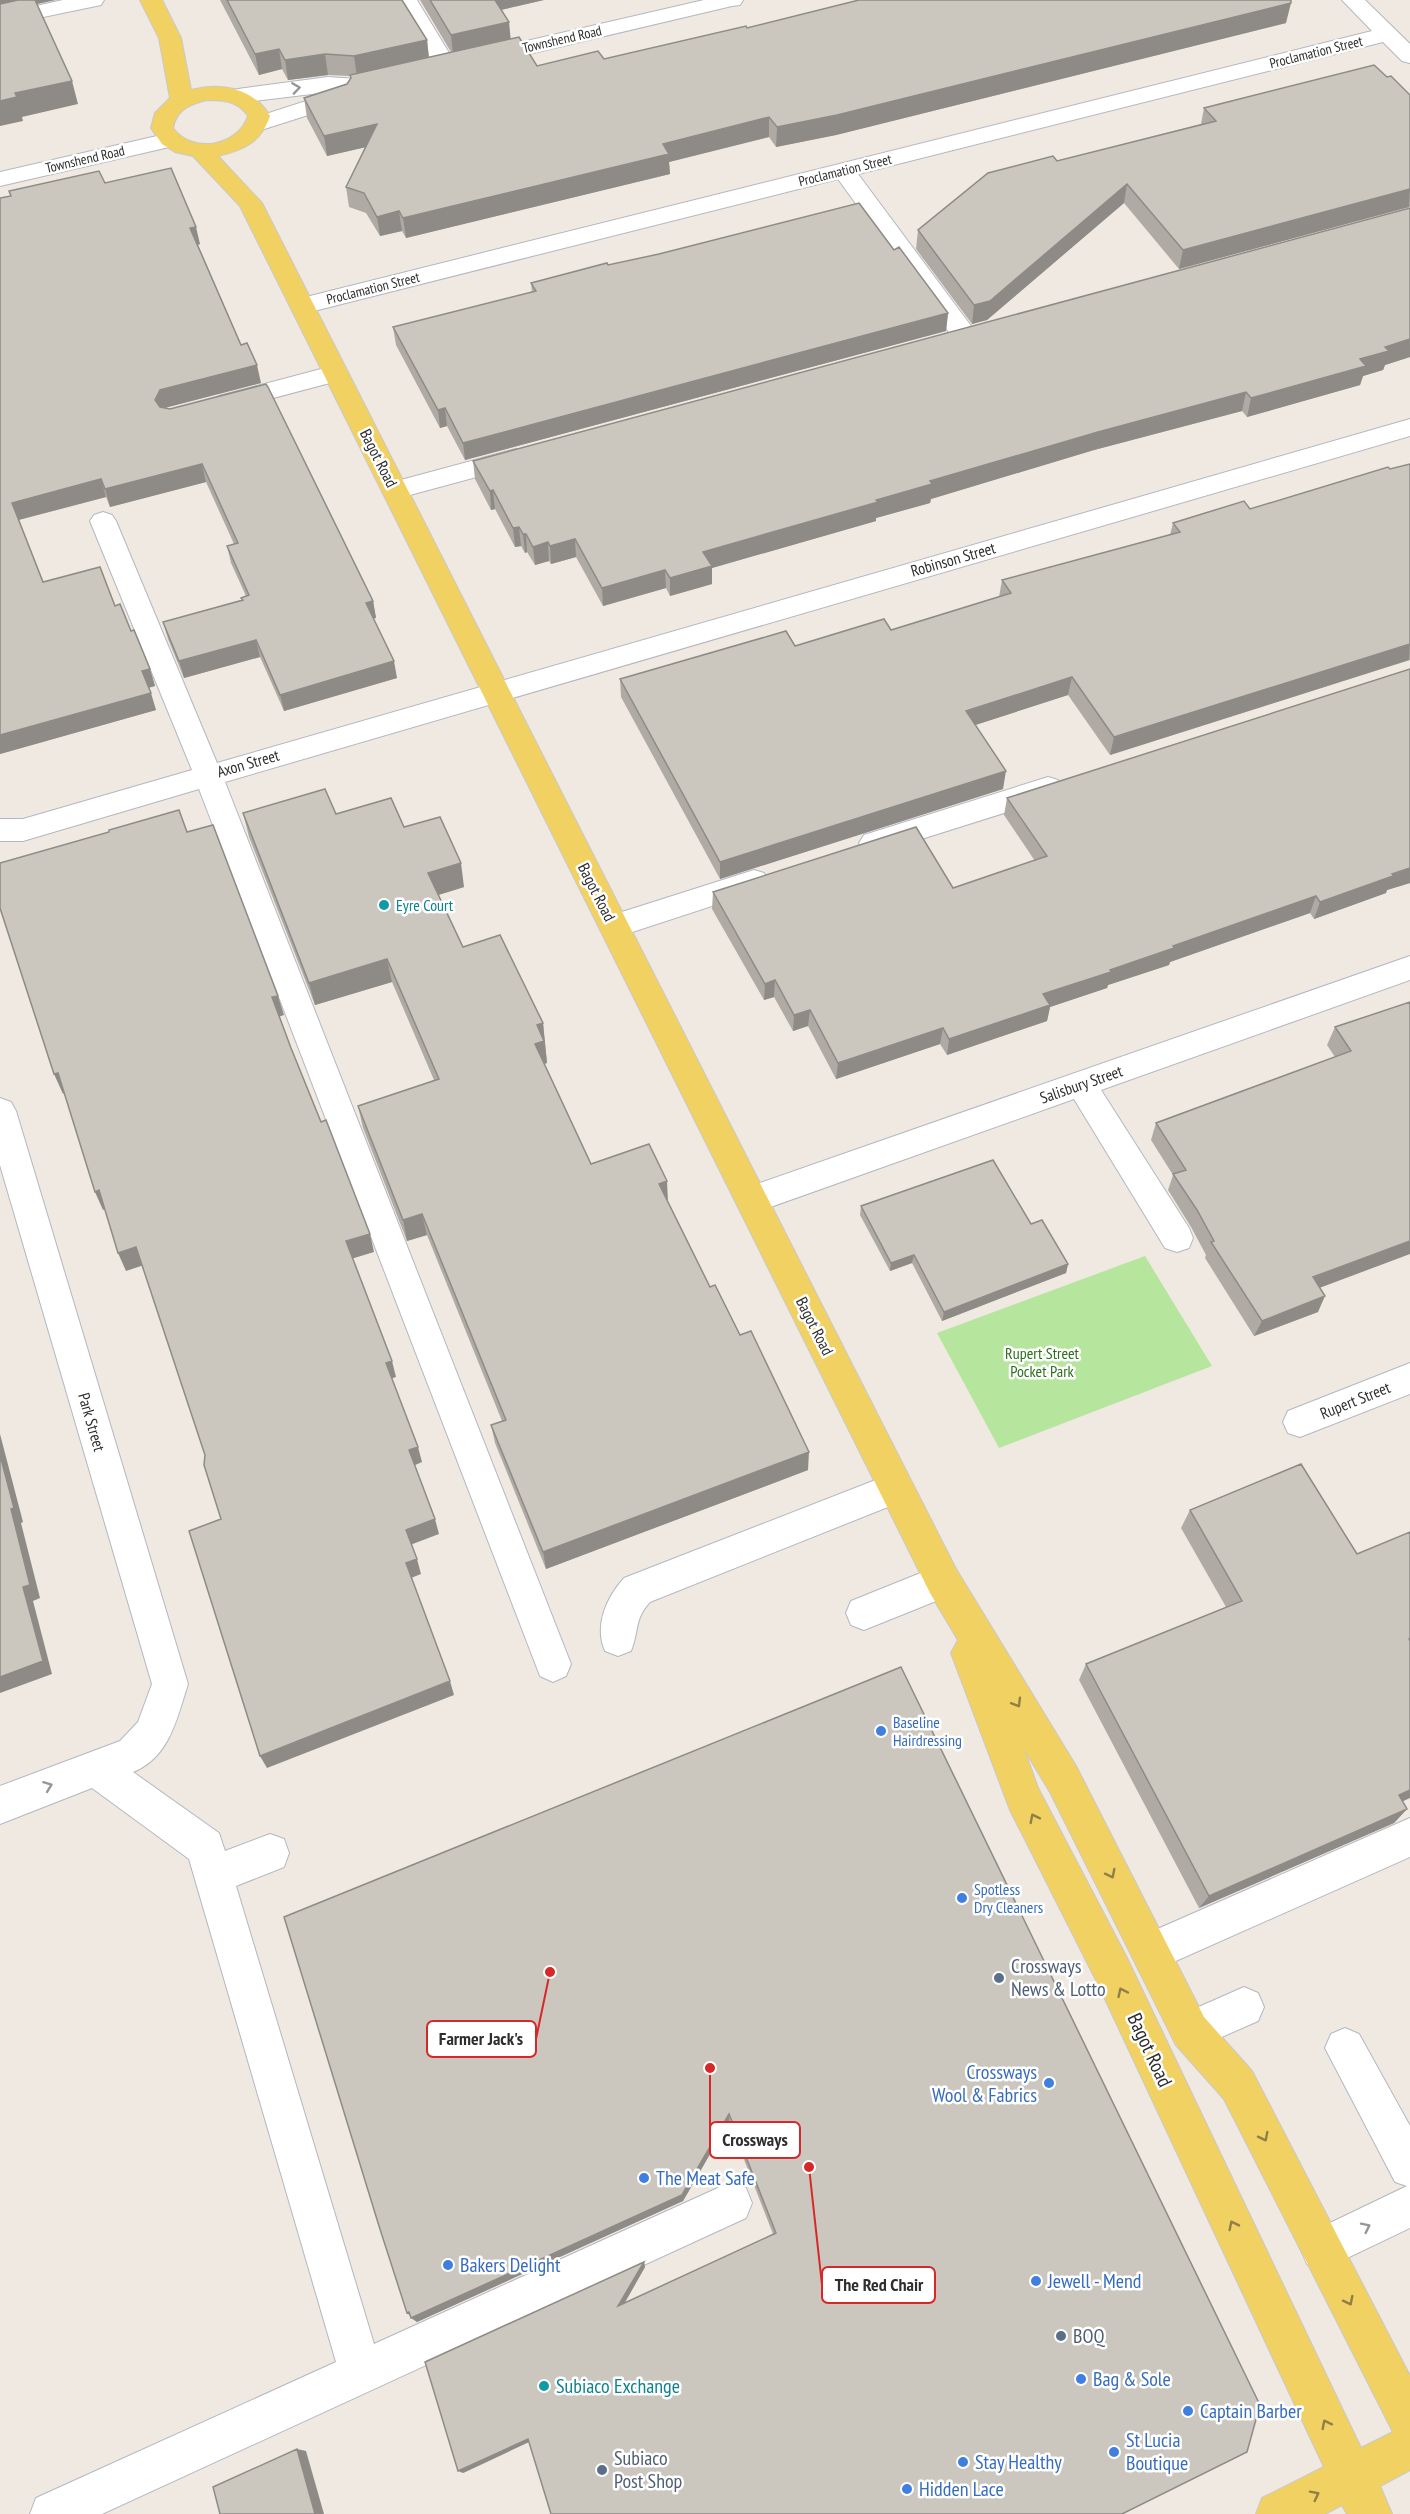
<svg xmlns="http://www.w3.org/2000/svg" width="1410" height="2514" viewBox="0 0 1410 2514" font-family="'PT Sans Narrow',sans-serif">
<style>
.green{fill:#b6e59e}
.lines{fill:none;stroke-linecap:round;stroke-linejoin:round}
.minor-casing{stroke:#b4b7c1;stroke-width:2}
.major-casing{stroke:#c9c9c9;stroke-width:2}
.minor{fill:#fff;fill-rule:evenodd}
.major{fill:#f2d163;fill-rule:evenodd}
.wall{fill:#afaba4}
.shaded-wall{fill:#8e8b86}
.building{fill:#cbc7bf;stroke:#8e8b86;stroke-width:1.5}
.oneway{stroke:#969696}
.oneway2{stroke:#908048}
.culture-dot{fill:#0f9aa8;stroke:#fff;stroke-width:2}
.shop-dot{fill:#3f7fe0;stroke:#fff;stroke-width:2}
.service-dot{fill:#5c6f8a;stroke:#fff;stroke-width:2}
.labels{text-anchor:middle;stroke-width:5;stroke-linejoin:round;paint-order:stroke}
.far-street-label{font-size:14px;fill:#2e2e2e;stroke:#fff}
.street-label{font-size:16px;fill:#2e2e2e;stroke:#fff}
.culture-label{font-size:16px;fill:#0d838f;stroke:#fff;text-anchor:start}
.park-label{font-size:16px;fill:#2c6e1b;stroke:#fff}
.shop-label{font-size:16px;fill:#366cbe;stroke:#fff;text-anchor:start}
.near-service-label{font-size:20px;fill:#4e5e75;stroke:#fff;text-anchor:start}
.near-street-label{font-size:20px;fill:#2e2e2e;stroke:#fff}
.near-shop-label{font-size:20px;fill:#366cbe;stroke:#fff;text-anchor:start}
.near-culture-label{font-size:20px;fill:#0d838f;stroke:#fff;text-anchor:start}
.leader{fill:none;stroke:#d62828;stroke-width:2}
.callout-dot{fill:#d62828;stroke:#fff;stroke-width:2}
.callout{fill:#fff;stroke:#d62828;stroke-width:2}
.callout-label{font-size:18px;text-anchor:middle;font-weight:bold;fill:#2e2e2e}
</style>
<rect width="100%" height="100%" fill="#efe9e1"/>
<path class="green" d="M1145 1256 1212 1366 999 1448 937 1333Z"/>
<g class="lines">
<g class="minor-casing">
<path id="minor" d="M63 0H104L101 5 0 26V14Z
M395 0H417L457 66 454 71 446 73 438 71Z
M704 0H743L740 5 732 6 482 65 474 63 471 58 474 53Z
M1342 0H1365L1410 44V63L1402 61 1383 42 858 174 974 330 977 336 974 342 965 344 956 342 838 179 302 314 293 311 290 306 293 301 302 298 1372 31Z
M388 72 396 74 399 79 396 84 357 93 348 92 352 97 349 102 258 131 250 129 247 124 250 119 337 91 238 103 230 101 227 96 230 91 238 89 328 77 357 79Z
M170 133 178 135 181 140 178 145 0 186V172Z
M336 365 345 367 348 373 345 379 228 410 219 408 215 402 219 396Z
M1410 419V436L225 782 571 1664 566 1676 553 1682 540 1676 199 789 23 841H0V819H23L192 770 90 521 94 515 103 512 112 515 116 521 217 763Z
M516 449 525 452 529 458 525 464 395 499 386 496 382 490 386 484Z
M1048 777 1058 780 1062 788 1058 796 874 854 864 851 859 843 864 835Z
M754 870 764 873 769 881 764 889 614 938 603 934 599 926 603 918Z
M1410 956V980L1101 1090 1189 1228 1193 1238 1189 1248 1177 1252 1165 1248 1074 1099 751 1214 740 1210 735 1200 740 1190Z
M0 1098 11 1102 16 1111 188 1684C177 1718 170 1757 133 1772L219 1833 225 1851 270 1834 284 1839 289 1853 284 1867 236 1886 374 2344 731 2182 746 2188 752 2203 746 2218 102 2514H30L36 2498 336 2362 189 1859 92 1788 0 1824V1786L120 1741 138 1722 152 1684 0 1165Z
M1410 1363V1394L1300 1437 1288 1433 1283 1422 1288 1411Z
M896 1472 908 1477 914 1488 908 1499 650 1602C634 1619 639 1632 631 1651L618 1656 605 1651C594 1626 606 1598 624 1578Z
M943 1564 956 1569 961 1581 956 1593 864 1630 851 1625 846 1613 851 1601Z
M1410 1818V1857L1151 1972 1137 1966 1131 1952 1137 1938Z
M1244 1987 1258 1993 1264 2007 1258 2021 1190 2051 1176 2045 1170 2031 1176 2017Z
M1345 2028 1359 2034 1410 2126V2228L1322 2270 1307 2264 1301 2249 1307 2234 1407 2186 1395 2182 1325 2048 1331 2034Z"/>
</g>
<g class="major-casing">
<path id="major" d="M140 0H162L181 38 191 90C222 82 253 88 270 116 261 142 244 150 218 156L262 203 956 1569 1076 1766 1204 2017 1252 2071 1410 2376V2470L1380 2486 1392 2514H1347L1342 2505 1325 2514H1256L1262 2498 1324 2467 1098 1984 1010 1810 951 1653 958 1640 930 1593 240 206 193 156 175 152 162 144 151 128 155 113 170 98 159 38ZM207 100C224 100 238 101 248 116 238 146 193 155 173 128 176 110 190 104 207 100ZM1024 1749 1050 1792 1176 2045 1224 2099 1393 2432 1361 2448 1126 1956 1038 1788Z"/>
</g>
<use href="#minor" class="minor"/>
<use href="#major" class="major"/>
</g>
<path class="wall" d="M220 0H402L427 40 429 57 451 52 420 0H544L501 10 510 39 537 66 604 59 747 28 1286 23 836 135 776 147 769 137 669 162 670 174 406 238 402 231 380 236 366 213 349 207 346 187 365 147 327 156 307 118 304 98 347 84 351 79 350 76 328 75 288 80 282 69 259 75Z
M1387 77 1410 95V207L1179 269 1124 203 987 320 972 324 916 249 918 230 1057 161 1201 124 1204 108Z
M105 183 200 244 198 245 241 345 261 383 165 408 373 601 376 618H373L397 678 284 711 260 657 184 678 168 639 163 622 242 600 241 598 246 596 231 563 227 546 234 544 206 482 110 507 106 497 19 520 43 582 115 606 131 631 150 669 155 686 148 688 156 710 0 754V198Z
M894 250 948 313 946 331 465 460 447 426 440 428 396 345 393 327 532 292 531 283 608 265Z
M1410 357 1385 365 1383 370 1363 376 1360 385 1247 417 1242 411 1094 450 931 499 930 503 876 518V521L712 568V584L670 596 666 588 603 606 576 557 551 564 549 561 535 565 527 552 525 553 521 546 515 547 495 509 491 510 475 479 473 461Z
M1410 464V660L1110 755 1068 695 975 725 1003 789 720 879 621 697 620 679 795 646 891 630 999 597 1002 580 1170 535 1173 523 1250 509Z
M1410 669V883L1387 890 1386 893 1314 919 1310 913 1170 962 1169 965 1108 985 1107 988 1050 1007 1047 1021 947 1055 940 1044 836 1079 808 1026 793 1031 774 997 764 1000 712 909 713 892 953 888 1035 861 1004 815 1007 798Z
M243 813 336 814 404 827 464 887 438 895 463 947 543 1023 547 1063 544 1064 591 1164 668 1201 710 1287 808 1470 546 1569 495 1443 491 1425 502 1421 427 1235 407 1241 363 1128 358 1106 434 1080 392 982 315 1005 249 837Z
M1410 1002 1320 1288 1318 1312 1254 1336 1205 1258 1206 1255 1191 1227 1168 1190 1173 1175 1151 1140 1156 1123 1335 1057 1327 1045 1335 1027Z
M861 1206 1031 1224 1068 1264 1066 1273 942 1321 912 1263 890 1271 860 1215Z
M1190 1510 1403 1802 1407 1809 1394 1823 1199 1908 1079 1680 1086 1664 1226 1607 1181 1528Z
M901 1667 1260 2405 529 2442 463 2473 644 2262 645 2267 624 2304 773 2234 729 2121 683 2201 417 2322 407 2313Z"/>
<path class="shaded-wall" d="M0 0H56L0 12Z
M491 0H544L492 12Z
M1291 3 1286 23 836 135 776 147 777 127Z
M509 22 511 42 453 55 451 35Z
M427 40 429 60 357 77 354 56Z
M279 49 282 69 259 75 255 54Z
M325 54 328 75 288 80 285 60Z
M72 81 78 104 22 117 23 121 0 126V101L15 93Z
M769 117V137L669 162 670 174 406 238 403 218 663 144Z
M377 124 380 144 327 156 324 136Z
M1127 184 1124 203 987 320 972 324 974 305Z
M1410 189 1409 207 1179 269 1183 250Z
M399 211 402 231 380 236 377 217Z
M196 227 200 244 194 246 190 228Z
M948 313 946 331 465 460 463 443Z
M1410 339V357L1385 365 1383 370 1363 376 1360 385 1247 417 1251 398 1360 359 1385 347Z
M257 365 261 383 164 408 159 417 155 400 160 390Z
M1246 392 1242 411 1094 450 931 499 930 503 876 518V521L712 568V584L670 596V578L703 552 876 500 930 481 1098 432Z
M445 408 447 426 440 428 438 410Z
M202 464 206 482 110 507 105 489Z
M101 479 106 497 18 520 12 503Z
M493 490 495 509 491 510 490 491Z
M519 527 521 546 515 547 513 528Z
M523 534H526L527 552 525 553Z
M575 539 576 557 551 564 550 546Z
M548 542 549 561 535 565 533 547Z
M665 570 666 588 603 606 602 588Z
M373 601 376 618 369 620 366 603Z
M256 640 260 657 184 678 179 661Z
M1410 644 1409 660 1110 755 1114 737Z
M394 661 397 678 284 711 280 695Z
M150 669 155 686 147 688 142 671Z
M1072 677 1068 695 963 729 966 711Z
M151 693 156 710 0 754V735Z
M1006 771 1003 789 720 879V862Z
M461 863 464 887 432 897 428 873Z
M1410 868V883L1387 890 1386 893 1314 919 1320 902Z
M1316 896 1310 913 1170 962 1169 965 1108 985 1107 988 1050 1007 1047 1021 947 1055 949 1039 1043 994 1173 946Z
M387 959 392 982 315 1005 309 983Z
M775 980 774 997 764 1000 765 984Z
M278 996 284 1015 278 1017 272 997Z
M810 1010 808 1026 793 1031 794 1015Z
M543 1023 547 1063 538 1066 535 1044 537 1025Z
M943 1028 940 1044 836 1079 838 1063Z
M58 1073 66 1092 63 1094 54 1074Z
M667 1181 668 1202 659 1184Z
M99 1190 107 1208 103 1210 95 1192Z
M422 1214 427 1235 407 1241 403 1220Z
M370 1234 374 1252 351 1259 346 1241Z
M1410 1241V1254L1306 1293 1313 1277Z
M136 1247 144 1265 126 1271 118 1253Z
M914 1255 912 1263 890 1271 891 1263Z
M1068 1264 1066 1273 942 1321 944 1312Z
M1325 1296 1318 1312 1254 1336 1262 1321Z
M392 1361 396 1377 390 1379 386 1363Z
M0 1434 23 1522 21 1523 40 1598 33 1601 52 1674 0 1693V1677L23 1587 0 1455Z
M418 1447 422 1462 413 1466 409 1450Z
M809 1452 808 1470 546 1569 543 1552Z
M435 1519 439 1534 410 1545 406 1530Z
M417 1559 421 1574 411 1578 406 1563Z
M450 1681 454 1695 267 1768 260 1756Z
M1410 1790V1798L1386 1809 1399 1795Z
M1407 1809 1394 1823 1199 1908 1209 1896Z
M729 2114V2121L683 2201 417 2322 411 2318Z
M644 2262 645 2267 620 2311 618 2306Z
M528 2439 531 2441 463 2473 458 2471Z
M297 2449 306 2451 324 2514H315Z"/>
<path class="building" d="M18 0H35L72 81 15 93 17 97 0 101V4Z
M227 0H402L427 40 354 56 325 54 285 60 279 49 255 54Z
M430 0H495L509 22 451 35Z
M859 0H1291V3L837 115 777 127 769 117 663 144 669 154 403 218 399 211 377 217 364 193 346 187 377 124 324 136 304 98 347 84 351 78 350 75 519 37 537 66 598 51 604 59 746 26 747 28Z
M1374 65 1387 77 1391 76 1410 95V189L1183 250 1127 184 990 301 974 305 918 230 988 173 1053 156 1057 161 1216 121 1204 108Z
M171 168 196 227 190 228 241 345 247 343 257 365 160 390 155 400 160 407 170 409 266 384 268 387 373 601 366 603 394 661 280 695 256 640 179 661 163 622 243 600 241 598 249 595 227 546 238 543 202 464 105 489 101 479 12 503 43 582 100 567 115 606 120 604 131 631 134 630 150 669 142 671 151 693 0 735V198L11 196 9 191 99 171 105 183Z
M859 203 894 250 899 247 948 313 463 443 445 408 438 410 393 327 536 291 531 283 607 263 608 265 659 254Z
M1410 208V339L1385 347 1389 351 1360 359 1366 366 1251 398 1246 392 1098 432 930 481 932 484 876 500 878 502 703 552 712 566 670 578 665 570 602 588 575 539 550 546 548 542 533 547 526 534H523L519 527 513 528 493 490 490 491 473 461Z
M1410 464V644L1114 737 1072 677 966 711 1006 771 720 862 620 679 786 631 795 646 884 619 891 630 1011 593 1002 580 1180 532 1173 523 1244 501 1250 509 1388 467 1390 469Z
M1410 669V868L1392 874 1393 876 1320 902 1316 896 1173 946 1174 948 1110 970 1111 972 1043 994 1050 1005 949 1039 943 1028 838 1063 810 1010 794 1015 775 980 765 984 713 892 916 827 953 888 1047 856 1007 798Z
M325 789 336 814 391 798 404 827 440 817 461 863 428 873 463 947 500 935 543 1023 537 1025 544 1041 535 1044 591 1164 649 1144 667 1181 659 1184 710 1287 715 1285 740 1335 751 1331 809 1452 543 1552 491 1425 506 1420 422 1214 403 1220 358 1106 439 1079 387 959 309 983 243 813Z
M179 810 187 832 213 825 278 996 272 997 291 1048 321 1122 326 1120 370 1234 346 1241 392 1361 386 1363 418 1447 409 1450 435 1519 406 1530 417 1559 406 1563 450 1681 260 1756 189 1531 221 1519 204 1465 205 1455 136 1247 118 1253 99 1190 95 1192 58 1073 54 1074 0 908V863L109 832V830Z
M1410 1002V1241L1313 1277 1325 1296 1262 1321 1211 1242 1214 1241 1197 1210 1173 1174 1186 1170 1156 1123 1351 1051 1335 1027Z
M993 1160 1031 1224 1042 1220 1068 1264 944 1312 914 1255 891 1263 861 1206Z
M0 1455 14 1508 11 1509 30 1585 23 1587 43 1661 0 1677Z
M1301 1464 1357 1554 1410 1532V1638L1409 1639 1410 1641V1790L1399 1795 1407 1809 1209 1896 1086 1664 1242 1601 1190 1510Z
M901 1667 1260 2405 1247 2452 1122 2514H551L528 2439 458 2471 425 2362 644 2262 618 2306 776 2233 729 2114 682 2195 411 2318 409 2312 407 2313 379 2226 284 1917Z
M297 2449 315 2514H220L213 2487Z"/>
<defs><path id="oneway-chevron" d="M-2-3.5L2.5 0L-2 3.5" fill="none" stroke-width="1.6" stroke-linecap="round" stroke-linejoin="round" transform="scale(1.5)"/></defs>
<g class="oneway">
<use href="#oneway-chevron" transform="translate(296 88) rotate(-8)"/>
<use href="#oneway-chevron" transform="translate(48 1786) rotate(-21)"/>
<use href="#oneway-chevron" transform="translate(1366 2227) rotate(-26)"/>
</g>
<g class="oneway2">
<use href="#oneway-chevron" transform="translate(1017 1703) rotate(59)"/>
<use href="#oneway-chevron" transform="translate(1034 1818) rotate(-117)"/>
<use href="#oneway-chevron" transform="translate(1111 1874) rotate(63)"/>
<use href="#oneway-chevron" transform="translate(1122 1992) rotate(-115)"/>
<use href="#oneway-chevron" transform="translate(1264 2137) rotate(63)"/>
<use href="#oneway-chevron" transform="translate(1233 2225) rotate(-116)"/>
<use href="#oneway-chevron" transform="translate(1349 2301) rotate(63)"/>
<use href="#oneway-chevron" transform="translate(1326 2424) rotate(-117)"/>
<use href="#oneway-chevron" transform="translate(1315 2495) rotate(-27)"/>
</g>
<g class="culture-dot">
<circle cx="384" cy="905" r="6"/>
<circle cx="544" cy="2386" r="6"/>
</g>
<g class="shop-dot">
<circle cx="881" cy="1731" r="6"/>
<circle cx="962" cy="1898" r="6"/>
<circle cx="1049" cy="2083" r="6"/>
<circle cx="644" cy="2178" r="6"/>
<circle cx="448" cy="2265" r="6"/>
<circle cx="1036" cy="2281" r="6"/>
<circle cx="1081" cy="2379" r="6"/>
<circle cx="1188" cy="2411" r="6"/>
<circle cx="1114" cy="2452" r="6"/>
<circle cx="963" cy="2462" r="6"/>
<circle cx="907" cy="2489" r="6"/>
</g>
<g class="service-dot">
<circle cx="999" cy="1978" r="6"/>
<circle cx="1061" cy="2336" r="6"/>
<circle cx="602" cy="2470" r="6"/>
</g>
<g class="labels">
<g class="far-street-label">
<text transform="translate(562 39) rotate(-13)" y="5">Townshend Road</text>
<text transform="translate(1316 52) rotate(-14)" y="5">Proclamation Street</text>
<text transform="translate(85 159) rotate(-13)" y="5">Townshend Road</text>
<text transform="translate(845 170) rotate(-14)" y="5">Proclamation Street</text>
<text transform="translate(373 288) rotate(-14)" y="5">Proclamation Street</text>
</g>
<g class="street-label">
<text transform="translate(379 458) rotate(63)" y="6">Bagot Road</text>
<text transform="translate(953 559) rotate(-16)" y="6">Robinson Street</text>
<text transform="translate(248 763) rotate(-16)" y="6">Axon Street</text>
<text transform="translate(597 892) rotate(63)" y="6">Bagot Road</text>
<text transform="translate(1081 1084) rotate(-19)" y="6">Salisbury Street</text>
<text transform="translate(815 1326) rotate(63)" y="6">Bagot Road</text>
<text transform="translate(1355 1400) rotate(-22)" y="6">Rupert Street</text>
<text transform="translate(92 1422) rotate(74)" y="6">Park Street</text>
</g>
<g class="culture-label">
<text x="396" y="911">Eyre Court</text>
</g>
<g class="park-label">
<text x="1042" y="1359">Rupert Street<tspan x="1042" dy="18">Pocket Park</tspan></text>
</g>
<g class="shop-label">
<text x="893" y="1728">Baseline<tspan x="893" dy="18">Hairdressing</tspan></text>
<text x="974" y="1895">Spotless<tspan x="974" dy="18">Dry Cleaners</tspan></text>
</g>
<g class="near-service-label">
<text x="1011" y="1973">Crossways<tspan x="1011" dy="23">News &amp; Lotto</tspan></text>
<text x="1073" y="2343">BOQ</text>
<text x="614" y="2465">Subiaco<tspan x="614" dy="23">Post Shop</tspan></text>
</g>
<g class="near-street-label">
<text transform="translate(1150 2050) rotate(65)" y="7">Bagot Road</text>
</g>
<g class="near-shop-label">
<text x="1037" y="2079" text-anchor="end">Crossways<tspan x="1037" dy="23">Wool &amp; Fabrics</tspan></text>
<text x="656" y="2185">The Meat Safe</text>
<text x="460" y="2272">Bakers Delight</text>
<text x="1048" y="2288">Jewell - Mend</text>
<text x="1093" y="2386">Bag &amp; Sole</text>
<text x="1200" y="2418">Captain Barber</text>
<text x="1126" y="2447">St Lucia<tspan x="1126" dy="23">Boutique</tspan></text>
<text x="975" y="2469">Stay Healthy</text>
<text x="919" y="2496">Hidden Lace</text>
</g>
<g class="near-culture-label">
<text x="556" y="2393">Subiaco Exchange</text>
</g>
</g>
<path class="leader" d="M550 1972L536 2039M710 2068L710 2140M809 2167L822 2285"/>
<g class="callout-dot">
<circle cx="550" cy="1972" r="6"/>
<circle cx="710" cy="2068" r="6"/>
<circle cx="809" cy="2167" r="6"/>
</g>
<g class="callout">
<rect x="427" y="2021" width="109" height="36" rx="6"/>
<rect x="710" y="2122" width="90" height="36" rx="6"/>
<rect x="822" y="2267" width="113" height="36" rx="6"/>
</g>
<g class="callout-label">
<text x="481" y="2045">Farmer Jack's</text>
<text x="755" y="2146">Crossways</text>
<text x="879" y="2291">The Red Chair</text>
</g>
</svg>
